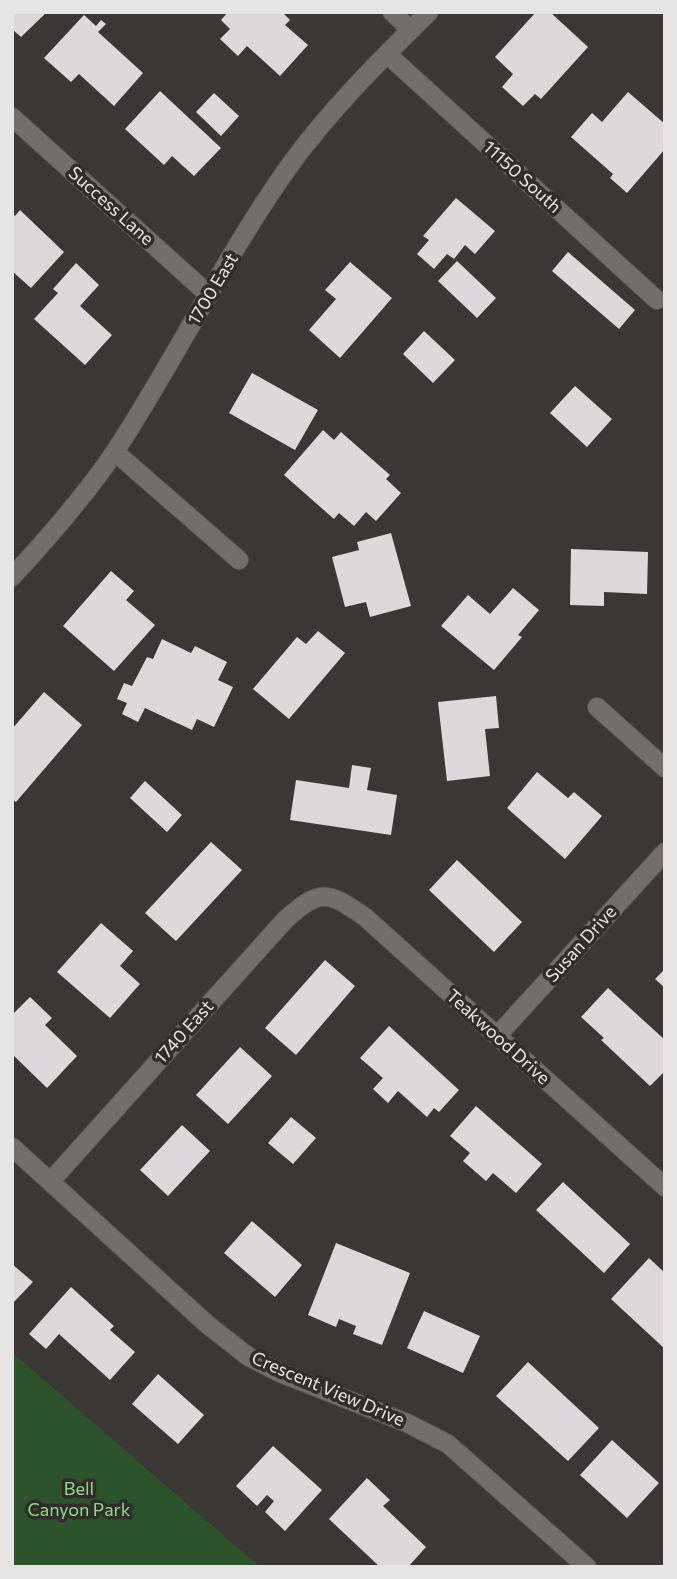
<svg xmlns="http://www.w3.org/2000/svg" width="677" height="1579" viewBox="0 0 677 1579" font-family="Commissioner,sans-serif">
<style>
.green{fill:#2c532b}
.building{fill:#dcd8dc}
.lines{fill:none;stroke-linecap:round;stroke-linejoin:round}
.street-casing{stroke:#585654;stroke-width:20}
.secondary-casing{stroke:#585654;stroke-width:20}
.street{stroke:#726f6b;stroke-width:18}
.secondary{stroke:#726f6b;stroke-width:18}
.labels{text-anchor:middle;stroke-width:7;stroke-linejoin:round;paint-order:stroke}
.street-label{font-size:18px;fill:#e7e5e3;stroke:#302d2a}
.park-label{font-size:18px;fill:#8ddb8a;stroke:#302d2a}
</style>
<rect width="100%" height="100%" fill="#3a3734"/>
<path class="green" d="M12 1352 260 1567H12Z"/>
<path class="building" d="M12 12H47L21 37 12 29Z
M228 12H282L290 20 285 25 308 45 280 76 247 46 238 56 220 39 230 29 221 20Z
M536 12H550L588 47 541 99 535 94 523 106 502 87 513 74 495 57Z
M84 15 96 26 101 20 106 24 98 32 143 73 114 106 79 74 71 82 44 58Z
M160 91 221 148 194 176 172 156 164 165 125 129Z
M628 92 665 124V149L627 193 610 178 613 174 571 137 592 113 602 122Z
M214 93 239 116 221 136 196 112Z
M456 198 495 231 475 254 465 245 454 259 447 254 434 269 417 254 429 240 423 236Z
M20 210 64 252 31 288 12 271V213L15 216Z
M568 252 635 310 619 329 552 271Z
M457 261 496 298 477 318 438 281Z
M350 262 392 298 340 358 309 330 336 299 325 290Z
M76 263 99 285 80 306 112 335 85 365 34 319 58 293 53 289Z
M424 331 455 360 433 383 403 354Z
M252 373 318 410 295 450 229 413Z
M575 386 612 419 587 447 550 413Z
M323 430 334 440 341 432 390 475 386 479 401 493 376 521 366 512 354 526 339 513 334 519 284 475Z
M391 533 411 606 370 617 366 602 345 607 332 557 359 550 357 542Z
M571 549 648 552 647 594 604 592V606L570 605Z
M111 571 134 591 126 600 155 625 114 671 63 626Z
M513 588 539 610 518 635 522 637 494 670 441 626 468 595 490 614Z
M318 631 345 653 289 719 253 689 297 637 306 644Z
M162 639 191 653 195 646 227 662 218 680 233 687 214 727 197 719 192 730 145 708 138 722 122 714 127 703 117 699 124 683 132 686 147 657 153 659Z
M44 692 82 725 16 802 12 799V729Z
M496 696 499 728 485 729 490 776 447 781 438 702Z
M352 765 371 768 367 790 397 795 391 835 290 820 296 780 349 788Z
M537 772 568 798 574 792 602 816 565 859 507 808Z
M145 781 182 815 167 832 130 798Z
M211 842 242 870 176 941 145 913Z
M457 860 522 922 494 952 429 890Z
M101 923 133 951 120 966 140 984 110 1018 57 972Z
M325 960 355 986 296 1055 265 1028Z
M665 969V988L655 979Z
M608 988 665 1040V1071L650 1086 601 1040 604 1038 581 1017Z
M30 997 52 1018 45 1025 77 1056 47 1088 12 1054V1015Z
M389 1026 459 1090 439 1112 434 1108 427 1117 398 1091 388 1103 373 1089 383 1078 360 1058Z
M240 1047 272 1076 228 1124 196 1095Z
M476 1106 542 1164 516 1193 493 1173 486 1181 463 1161 470 1153 450 1136Z
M291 1117 316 1138 293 1164 268 1143Z
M182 1125 210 1151 168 1196 140 1170Z
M563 1182 630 1244 604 1273 536 1210Z
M252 1221 302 1265 275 1297 224 1253Z
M336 1243 410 1273 382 1345 353 1334 356 1326 339 1319 336 1327 308 1315Z
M649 1258 665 1273V1349L611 1299Z
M12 1264 33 1282 12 1304Z
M71 1287 114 1326 110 1330 135 1352 110 1380 59 1334 46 1349 29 1334Z
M424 1311 480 1336 463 1373 407 1348Z
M528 1362 599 1428 568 1461 496 1396Z
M158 1374 204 1415 178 1444 132 1404Z
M612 1440 659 1483 627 1518 580 1475Z
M273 1446 322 1490 285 1531 265 1512 274 1501 267 1495 257 1506 236 1486Z
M367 1478 390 1500 383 1506 426 1547 408 1567H380L329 1519Z"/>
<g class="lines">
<g class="street-casing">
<path id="street" d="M392 12 411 30
M387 54 657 300
M12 117 209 295
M115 452 239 560
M597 707 665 768
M497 1036 665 852
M12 1147 209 1326 249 1357 280 1373 407 1423 448 1444 587 1567
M50 1182 285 920C320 889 326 890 365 917L665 1187"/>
</g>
<g class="secondary-casing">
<path id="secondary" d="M12 577C49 537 86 495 116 450 177 357 225 256 290 165 330 110 380 60 429 12"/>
</g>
<use href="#street" class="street"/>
<use href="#secondary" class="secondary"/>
</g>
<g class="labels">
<g class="street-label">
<text transform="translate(522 177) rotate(42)" y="6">11150 South</text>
<text transform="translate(111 206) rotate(42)" y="6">Success Lane</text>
<text transform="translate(213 289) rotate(-59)" y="6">1700 East</text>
<text transform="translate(581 944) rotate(-48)" y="6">Susan Drive</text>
<text transform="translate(184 1032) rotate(-48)" y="6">1740 East</text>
<text transform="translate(498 1037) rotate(42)" y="6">Teakwood Drive</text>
<text transform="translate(328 1389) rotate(23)" y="6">Crescent View Drive</text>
</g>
<g class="park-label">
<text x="79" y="1495">Bell<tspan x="79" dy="21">Canyon Park</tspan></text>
</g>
</g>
<rect width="677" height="1579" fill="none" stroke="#e7e5e3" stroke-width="28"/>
</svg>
